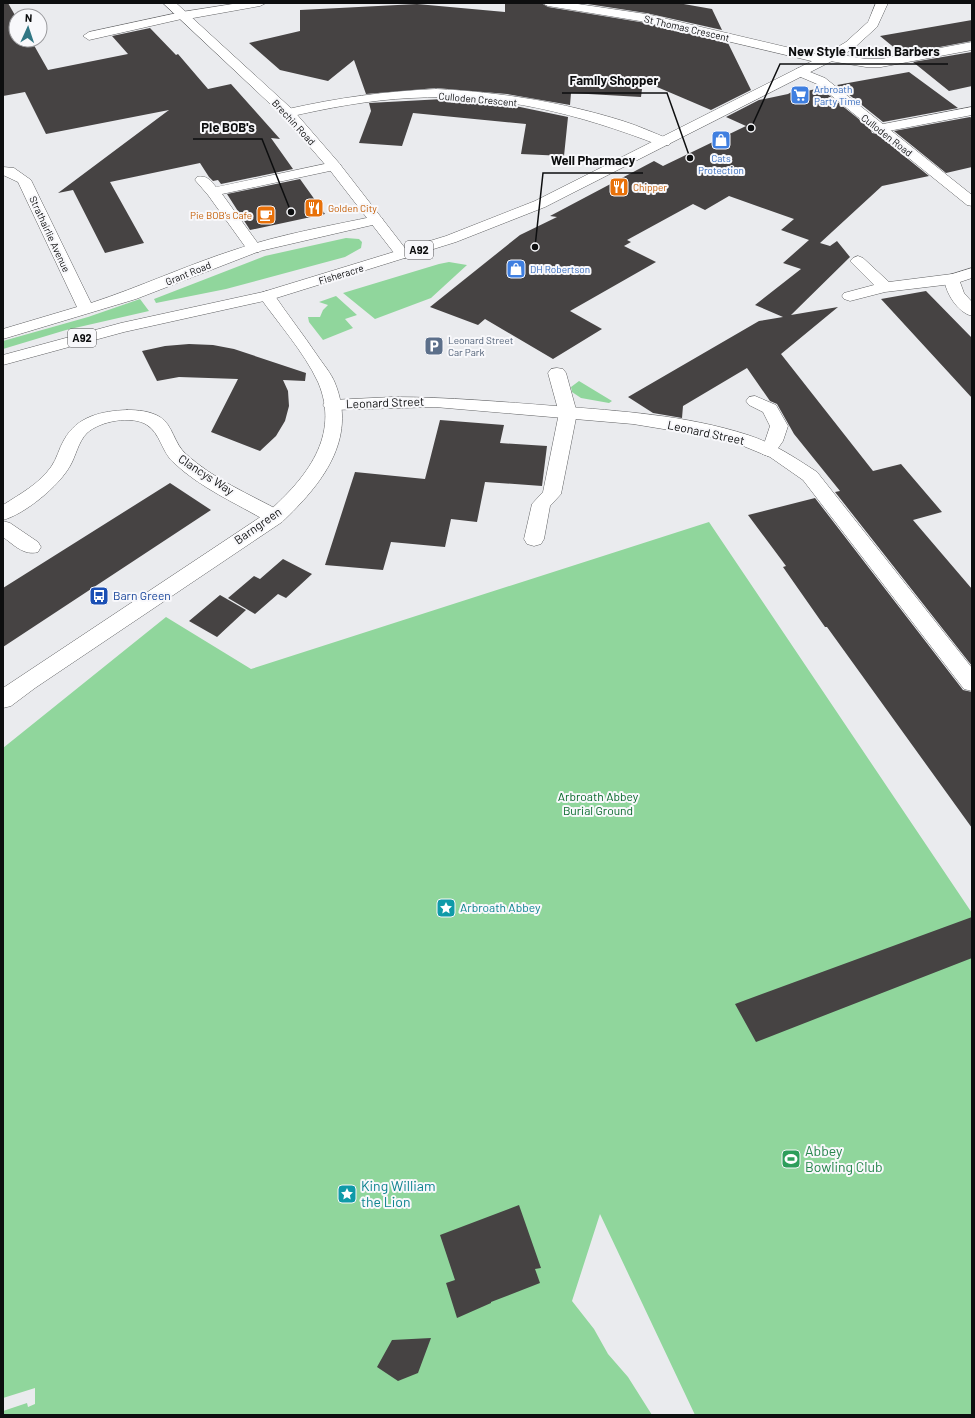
<svg xmlns="http://www.w3.org/2000/svg" width="975" height="1418" viewBox="0 0 975 1418" font-family="Barlow,sans-serif">
<style>
.green{fill:#90d69c}
.building{fill:#464343}
.lines{fill:none;stroke-linecap:round;stroke-linejoin:round}
.lane-casing{stroke:#606163;stroke-width:1}
.street-casing{stroke:#606163;stroke-width:1}
.secondary-casing{stroke:#606163;stroke-width:1}
.primary-casing{stroke:#606163;stroke-width:1}
.lane{fill:#fff;fill-rule:evenodd}
.street{fill:#fff;fill-rule:evenodd}
.secondary{fill:#fff;fill-rule:evenodd}
.primary{fill:#fff;fill-rule:evenodd}
.labels{text-anchor:middle;stroke-width:4;stroke-linejoin:round;paint-order:stroke}
.far-street-label{font-size:10px;fill:#0d0e0f;stroke:#f8f8fb}
.far-shop-label{font-size:10px;fill:#366cbe;stroke:#f8f8fb;text-anchor:start}
.far-food-label{font-size:10px;fill:#c56008;stroke:#f8f8fb;text-anchor:start}
.far-service-label{font-size:10px;fill:#4e5e75;stroke:#f8f8fb;text-anchor:start}
.shield{fill:#f8f8fb;stroke:#545456;stroke-width:1}
.shield-label{font-size:11px;font-weight:bold;fill:#0d0e0f}
.street-label{font-size:12px;fill:#0d0e0f;stroke:#f8f8fb}
.transit-label{font-size:12px;fill:#164399;stroke:#f8f8fb;text-anchor:start}
.park-label{font-size:12px;fill:#0a6a2c;stroke:#f8f8fb}
.culture-label{font-size:12px;fill:#0d838f;stroke:#f8f8fb;text-anchor:start}
.near-leisure-label{font-size:14px;fill:#27864d;stroke:#f8f8fb;text-anchor:start}
.near-culture-label{font-size:14px;fill:#0d838f;stroke:#f8f8fb;text-anchor:start}
.leader{fill:none;stroke:#0d0e0f;stroke-width:1.5}
.callout-dot{fill:#0d0e0f;stroke:#f8f8fb;stroke-width:1.5}
.callout-label{font-size:13px;text-anchor:middle;font-weight:bold;fill:#0d0e0f;stroke:#f8f8fb;stroke-width:4;stroke-linejoin:round;paint-order:stroke}
</style>
<rect width="100%" height="100%" fill="#eaebee"/>
<path class="green" d="M346 238 359 239 362 242 361 248 345 257 226 289 156 303 154 299 265 256Z
M449 262 467 265 431 298 375 319 343 293 439 264Z
M336 296 357 315 345 319 353 328 323 340 309 322 308 317H320L323 310 328 305 319 302Z
M140 299 149 311 66 330 3 349V341L88 317Z
M579 381 612 401 609 403 581 398 572 392 571 387Z
M709 522 972 913V1415H695L600 1214 572 1301 594 1329 608 1354 628 1377 652 1415H3V1411L27 1403 28 1407 35 1404V1388L3 1398V748L166 617 251 669Z"/>
<path class="building" d="M3 3H8L16 17V40H31L48 70 128 54 112 36 150 28 176 55 178 54 208 89 231 84 280 139 271 138 293 169 221 184 218 180 213 181 209 177 200 163 110 182 144 243 105 253 73 190 58 193 169 110 46 134 25 92 3 96Z
M505 3H541L548 7 646 23 728 43 751 90 711 110 643 81 641 97 571 93 570 105 507 94 436 88 366 94 354 60 328 81 280 70 249 43 300 31V10L417 4 505 12Z
M581 3H678L712 9 722 30 646 13Z
M972 20V41L902 54 880 36Z
M972 52V86L949 91 913 62Z
M909 72 958 108 883 122 837 85Z
M820 88 870 128 872 133 877 134 929 176 882 186 820 243 830 246 837 241 850 257 791 315 838 307 781 354 873 471 901 464 942 512 913 520 972 589V666L835 492 840 491 794 434 777 404 770 401 747 368 683 406 682 418 653 413 628 397 759 321 783 317 755 305 801 269 783 263 809 240 781 230 794 219 729 196 705 210 693 204 627 240 631 242 624 246 656 262 570 311 602 329 553 359 485 319 478 325 430 307 520 235 557 217 550 216 654 161 663 166 746 126 726 117 759 100 788 94 795 90 807 91Z
M443 99 506 104 568 117 564 156 521 154 526 124 413 113 402 146 359 143 371 111 369 103Z
M970 117 972 118V167L946 173 894 131Z
M300 179 325 214 250 230 227 194Z
M926 291 972 338V398L881 299Z
M189 344 213 345 234 349 306 373 305 381 283 380 288 391 289 406 285 421 276 436 260 451 211 432 238 379 179 377 157 381 142 351 165 346Z
M440 420 504 425 500 443 547 446 542 486 485 482 477 522 451 519 445 547 391 542 383 570 325 565 355 472 425 479Z
M170 483 211 510 3 647V588Z
M815 498 963 690 972 692V828L827 627H825L783 567 786 566 748 515Z
M283 559 312 574 286 598 278 594 255 614 228 598 254 576 260 579Z
M220 595 246 610 217 637 189 621Z
M972 917V958L756 1042 735 1004Z
M519 1205 541 1268 535 1269 540 1283 491 1302V1303L457 1318 446 1283 455 1280 440 1235Z
M431 1338 418 1373 398 1381 377 1367 392 1340Z"/>
<g class="lines">
<g class="lane-casing">
<path id="lane" d="M182 12 186 14 188 16 186 18 89 40 83 36 89 32Z
M972 107V115L878 133 873 132 871 129 873 126 878 125Z
M334 162 339 163 341 166 339 169 222 194 262 249 259 252H249L208 195 195 180 197 177C207 175 210 180 216 187Z
M858 256 863 258 889 282 952 274 958 276 960 279 958 282 952 284 885 292 850 301 844 299 842 296 844 293 874 285 850 261 853 258Z
M557 368 563 369 566 373 577 413 561 494 550 506 544 539 541 544 534 546 527 544 524 539 532 504 543 492 559 413 548 373 551 369Z
M755 396 776 405 788 426 783 441 774 454 768 456 762 454 759 450 765 441 770 426 763 412 749 405 746 401 749 397Z"/>
</g>
<g class="street-casing">
<path id="street" d="M239 3H266L260 6 182 20 176 16 182 12Z
M542 3H571L646 14 824 56 830 53 866 59H881L972 42V50L881 67H866L830 61 824 64 646 22 548 6Z
M800 68 825 78 972 195V206L967 205 817 84 796 75 794 72 796 69Z
M436 89C500 92 562 102 623 121 639 126 654 133 669 139L671 142 669 145H659C579 114 498 93 411 98 369 100 328 108 288 117L283 116 281 113 283 110 288 109C337 98 386 91 436 89Z
M3 167 14 168 31 180 91 303C140 287 187 265 237 249 282 234 329 226 376 216L381 217 383 220 381 223 260 251 136 299 3 339V329L77 307 18 182 3 175Z
M972 268V278L960 282 964 293 972 302V316C957 312 946 293 944 279L946 276Z
M393 397C448 397 502 402 556 406 620 411 686 415 748 435 773 443 794 457 817 472L972 668V691L964 689 803 480 770 457 736 443 700 435 633 424 435 407 332 410 326 409 323 405 326 401 332 400Z
M127 410C138 410 150 411 160 417 173 425 174 444 186 454 213 479 249 494 282 512L285 517 282 522 275 523 268 522C236 503 200 488 173 462 162 452 160 433 147 425 132 415 100 421 87 433 78 442 76 456 70 466 59 486 25 514 3 520V505C20 494 39 484 51 467 57 459 59 448 64 440 77 416 102 411 127 410Z
M3 521 10 523 38 542 41 547 38 552C24 556 14 545 3 537Z"/>
</g>
<g class="secondary-casing">
<path id="secondary" d="M163 3H176L293 110 339 163 408 252 411 255 408 258H398L329 169 283 116Z
M267 291 273 293C287 314 303 334 317 355 323 364 331 373 335 383 358 440 321 485 282 522L35 688 11 706 3 708V688L268 512C306 478 341 436 318 382 304 352 278 323 259 296L261 293Z"/>
</g>
<g class="primary-casing">
<path id="primary" d="M876 3H888L877 27 854 48 834 60 545 207 456 242 273 299 124 332 3 365V355L121 323 263 292 446 236 535 201 826 54 846 42 868 22Z"/>
</g>
<use href="#lane" class="lane"/>
<use href="#street" class="street"/>
<use href="#secondary" class="secondary"/>
<use href="#primary" class="primary"/>
</g>
<defs>
<g id="supermarket-square" transform="scale(1)"><rect x="-9" y="-9" width="18" height="18" rx="4" fill="#3f7fe0" stroke="#f8f8fb"/><path d="M-6-5.5h2.5l.6 2H6L4.5 2H-2.5L-4.4-4H-6ZM-1.5 3.2a1.3 1.3 0 1 0 .1 0ZM3 3.2a1.3 1.3 0 1 0 .1 0Z" fill="#fff"/></g>
<g id="shop-square" transform="scale(1)"><rect x="-9" y="-9" width="18" height="18" rx="4" fill="#3f7fe0" stroke="#f8f8fb"/><path d="M-5-2.5h2.3a2.7 3.5 0 0 1 5.4 0H5L5.5 6h-11ZM-1.5-2.5h3a1.5 2.3 0 0 0-3 0Z" fill="#fff"/></g>
<g id="restaurant-square" transform="scale(1)"><rect x="-9" y="-9" width="18" height="18" rx="4" fill="#e8710a" stroke="#f8f8fb"/><path d="M-5-6h1v4h1v-4h1v4h1v-4h1v5L-1.5 .5V6h-2V.5L-5-1ZM5-6V6H3V1.5H1.5Q1.5-4 5-6Z" fill="#fff"/></g>
<g id="cafe-square" transform="scale(1)"><rect x="-9" y="-9" width="18" height="18" rx="4" fill="#e8710a" stroke="#f8f8fb"/><path d="M-5.5-4.5H6V0H3Q3 3.5 0 3.5H-2.5Q-5.5 3.5-5.5 0ZM3-3.2v2h1.7v-2ZM-6 4.5H4V6H-6Z" fill="#fff"/></g>
<g id="parking-square" transform="scale(1)"><rect x="-9" y="-9" width="18" height="18" rx="4" fill="#5c6f8a" stroke="#f8f8fb"/><path d="M-3.5-5.5H1a3.5 3.5 0 0 1 0 7H-1V5.5H-3.5ZM-1-3.4V-.6H.8a1.4 1.4 0 0 0 0-2.8Z" fill="#fff"/></g>
<g id="bus-square" transform="scale(1)"><rect x="-9" y="-9" width="18" height="18" rx="4" fill="#1a4fb4" stroke="#f8f8fb"/><path d="M-5-6H5V4H4V6H2V4H-2V6H-4V4H-5ZM-3.5-4V0h7V-4ZM-3.5 1.2v1.5H-2V1.2ZM2 1.2v1.5H3.5V1.2Z" fill="#fff"/></g>
<g id="sight-square" transform="scale(1)"><rect x="-9" y="-9" width="18" height="18" rx="4" fill="#0f9aa8" stroke="#f8f8fb"/><path d="M0-6L1.8-2.2L6-1.7L2.9 1.2L3.7 5.4L0 3.3L-3.7 5.4L-2.9 1.2L-6-1.7L-1.8-2.2Z" fill="#fff"/></g>
<g id="stadium-square" transform="scale(1)"><rect x="-9" y="-9" width="18" height="18" rx="4" fill="#2e9e5b" stroke="#f8f8fb"/><path d="M0-5a6.5 5 0 1 0 0 10a6.5 5 0 1 0 0-10ZM-3.5-1.8h7v3.6h-7Z" fill="#fff"/></g>
</defs>
<g fill-rule="evenodd">
<use href="#supermarket-square" x="800" y="95"/>
<use href="#shop-square" x="721" y="140"/>
<use href="#restaurant-square" x="619" y="187"/>
<use href="#restaurant-square" x="314" y="208"/>
<use href="#cafe-square" x="266" y="215"/>
<use href="#shop-square" x="516" y="269"/>
<use href="#parking-square" x="434" y="346"/>
<use href="#bus-square" x="99" y="596"/>
<use href="#sight-square" x="446" y="908"/>
<use href="#stadium-square" x="791" y="1159"/>
<use href="#sight-square" x="347" y="1194"/>
</g>
<g class="labels">
<g class="far-street-label">
<text transform="translate(687 28) rotate(13)" y="4">St Thomas Crescent</text>
<text transform="translate(478 99) rotate(5)" y="4">Culloden Crescent</text>
<text transform="translate(294 122) rotate(47)" y="4">Brechin Road</text>
<text transform="translate(887 135) rotate(38)" y="4">Culloden Road</text>
<text transform="translate(50 234) rotate(65)" y="4">Strathairlie Avenue</text>
<text transform="translate(188 273) rotate(-22)" y="4">Grant Road</text>
<text transform="translate(341 274) rotate(-17)" y="4">Fisheracre</text>
</g>
<g class="far-shop-label">
<text x="814" y="93">Arbroath<tspan x="814" dy="12">Party Time</tspan></text>
<text x="721" y="162" text-anchor="middle">Cats<tspan x="721" dy="12">Protection</tspan></text>
<text x="530" y="273">DH Robertson</text>
</g>
<g class="far-food-label">
<text x="633" y="191">Chipper</text>
<text x="328" y="212">Golden City</text>
<text x="252" y="219" text-anchor="end">Pie BOB's Cafe</text>
</g>
<g class="far-service-label">
<text x="448" y="344">Leonard Street<tspan x="448" dy="12">Car Park</tspan></text>
</g>
<g class="shield">
<rect x="405" y="241" width="28" height="18" rx="3"/>
<rect x="68" y="329" width="28" height="18" rx="3"/>
</g>
<g class="shield-label">
<text x="419" y="254">A92</text>
<text x="82" y="342">A92</text>
</g>
<g class="street-label">
<text transform="translate(385 403) rotate(-2)" y="4">Leonard Street</text>
<text transform="translate(706 433) rotate(12)" y="4">Leonard Street</text>
<text transform="translate(206 475) rotate(33)" y="4">Clancys Way</text>
<text transform="translate(258 526) rotate(-35)" y="4">Barngreen</text>
</g>
<g class="transit-label">
<text x="113" y="600">Barn Green</text>
</g>
<g class="park-label">
<text x="598" y="801">Arbroath Abbey<tspan x="598" dy="14">Burial Ground</tspan></text>
</g>
<g class="culture-label">
<text x="460" y="912">Arbroath Abbey</text>
</g>
<g class="near-leisure-label">
<text x="805" y="1156">Abbey<tspan x="805" dy="16">Bowling Club</tspan></text>
</g>
<g class="near-culture-label">
<text x="361" y="1191">King William<tspan x="361" dy="16">the Lion</tspan></text>
</g>
</g>
<path class="leader" d="M751 128L780 64H948M690 158L667 93H562M291 212L262 139H193M535 247L543 173H643"/>
<g class="callout-dot">
<circle cx="751" cy="128" r="4"/>
<circle cx="690" cy="158" r="4"/>
<circle cx="291" cy="212" r="4"/>
<circle cx="535" cy="247" r="4"/>
</g>
<g class="callout-label">
<text x="864" y="56">New Style Turkish Barbers</text>
<text x="614" y="85">Family Shopper</text>
<text x="228" y="132">Pie BOB's</text>
<text x="593" y="165">Well Pharmacy</text>
</g>
<rect width="975" height="1418" fill="none" stroke="#0d0e0f" stroke-width="8"/>
<g transform="translate(28 28) rotate(3)"><circle r="19" fill="#f8f8fb" stroke="#9a9a9d"/>
<path d="M0-3L7 15L0 10L-7 15Z" fill="#317684"/>
<text y="-6" font-size="11" font-weight="bold" text-anchor="middle" fill="#0d0e0f">N</text>
</g>
</svg>
